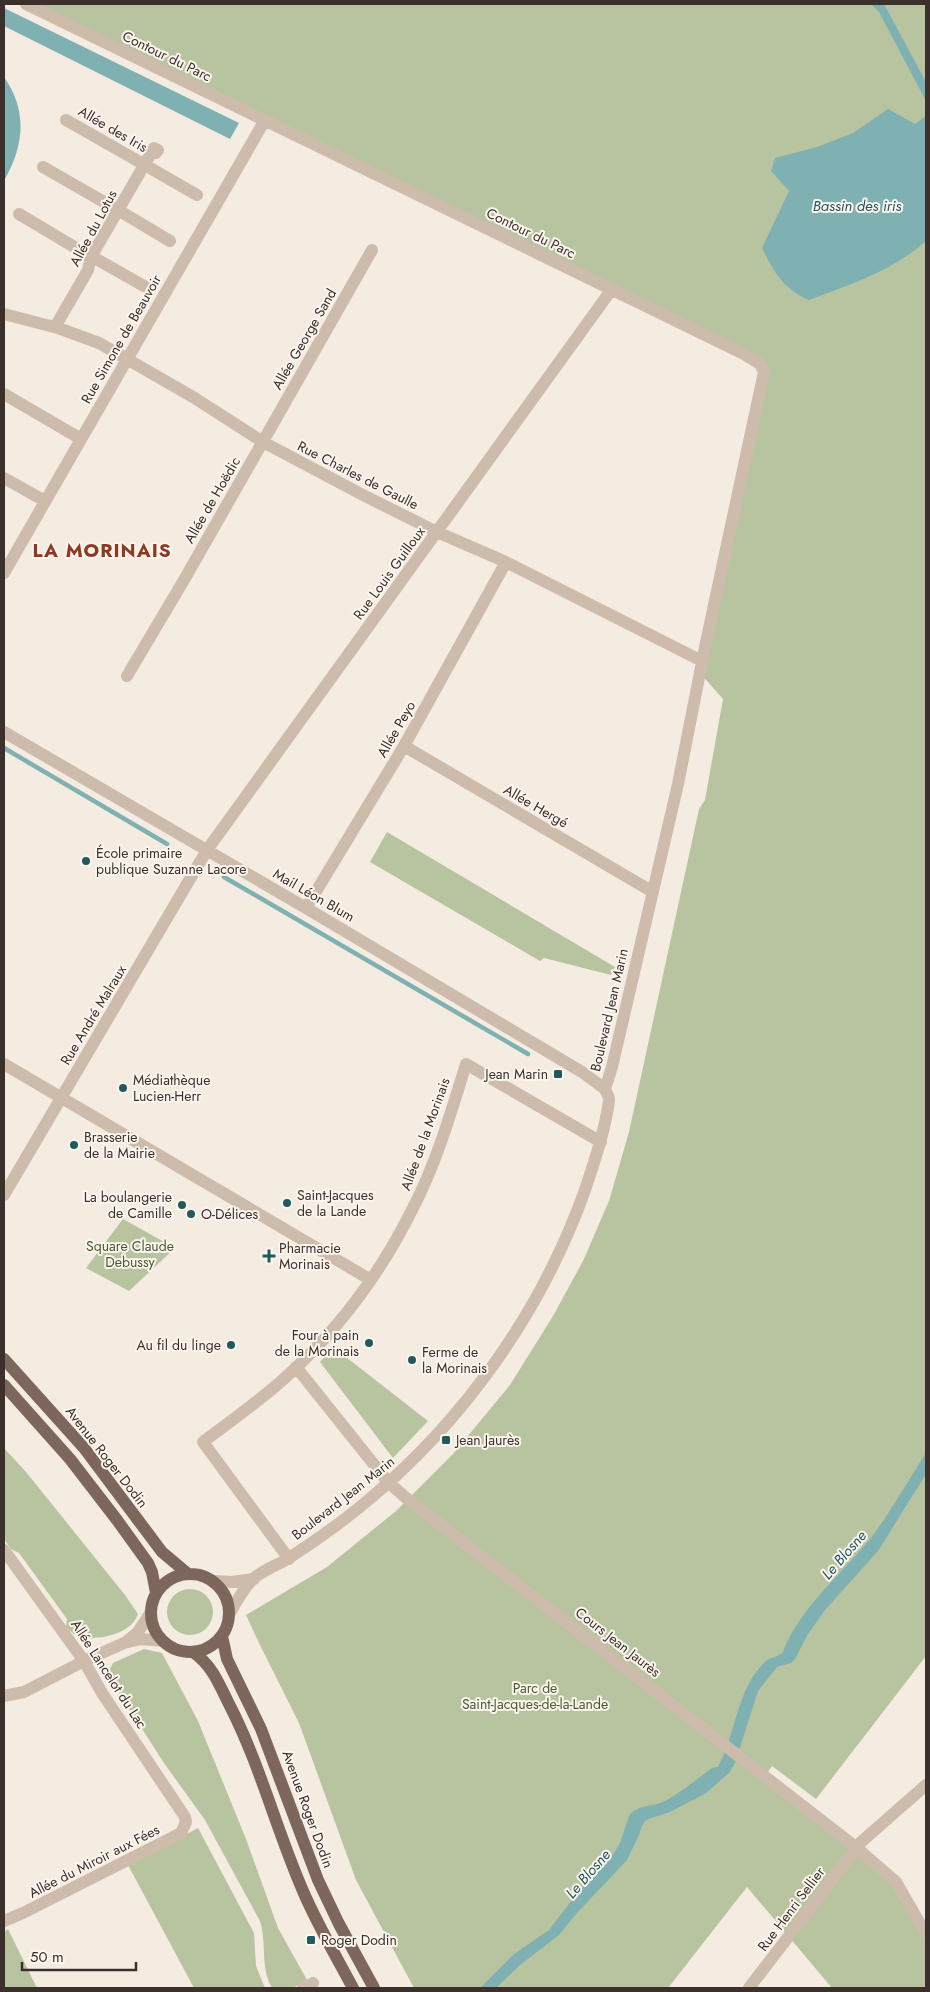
<svg xmlns="http://www.w3.org/2000/svg" width="930" height="1992" viewBox="0 0 930 1992" font-family="Jost,sans-serif">
<style>
.green{fill:#b8c4a0}
.water{fill:#7fb0b2}
.lines{fill:none;stroke-linecap:round;stroke-linejoin:round}
.stream{stroke:#7fb0b2;stroke-width:4.5}
.minor{stroke:#cdbbac;stroke-width:12}
.major{stroke:#7d675c;stroke-width:12}
.poi-dot{fill:#1f5a5e;stroke:#fbf5ee;stroke-width:2}
.labels{text-anchor:middle;stroke-width:4;stroke-linejoin:round;paint-order:stroke}
.street-label{font-size:14px;fill:#3b302b;stroke:#fbf5ee}
.poi-label{font-size:14px;fill:#3b302b;stroke:#fbf5ee;text-anchor:start}
.park-label{font-size:14px;fill:#4a5a2e;stroke:#fbf5ee}
.water-label{font-size:15px;font-style:italic;fill:#1f5a5e;stroke:#fbf5ee}
.district-label{font-size:19px;font-weight:bold;letter-spacing:1px;fill:#8c3b22;stroke:#fbf5ee}
</style>
<rect width="100%" height="100%" fill="#f4ebe1"/>
<path class="green" d="M26 4H926V1656L816 1799 772 1766 765 1776 896 1882 926 1934V1988H832L747 1887 668 1988H414L356 1880 299 1723 259 1643 246 1615 327 1567 396 1511 453 1454 510 1385 553 1316 583 1261 609 1201 629 1132 699 809 705 800 723 699 699 672 760 364Z
M387 832 615 967 611 975 544 958 540 961 370 862Z
M123 1219 175 1248 129 1291 86 1268Z
M333 1347 428 1421 393 1458 320 1362Z
M4 1448 26 1472 125 1595 138 1614C132 1629 118 1634 103 1637 97 1638 92 1637 88 1640L75 1635 66 1627 67 1619 19 1553 11 1549 4 1539Z
M167 1612a23 23 0 1 1 46 0a23 23 0 1 1-46 0Z
M144 1649 162 1653 198 1721 246 1839 278 1928 307 1980 293 1988H272C260 1967 267 1944 260 1921L205 1820 164 1763 110 1679 108 1673 113 1663Z
M198 1828 254 1933 256 1966 265 1988H194L128 1865Z
M8 1929 37 1988H4V1932Z"/>
<path class="water" d="M871 4H884L926 82V101L879 12Z
M4 8 239 123 230 139 4 26Z
M4 77C28 111 24 146 4 181Z
M888 109 915 124 926 116V241C892 271 852 284 809 300 783 289 774 272 762 248L789 191 771 171 775 158 817 147 853 133Z
M926 1453V1474L878 1551 825 1610 808 1634 795 1659 791 1663 777 1667 758 1691 735 1763 729 1773 706 1793 670 1812 646 1820 642 1826 639 1835 627 1860 576 1914 559 1935 520 1965 496 1988H480L514 1954 549 1930 575 1896 614 1853 620 1843 629 1816C637 1805 649 1807 660 1803 675 1798 699 1777 712 1768L718 1767C736 1734 737 1687 766 1661 771 1657 779 1657 783 1652 801 1605 844 1573 874 1534 893 1508 909 1479 926 1453Z"/>
<g class="lines">
<path class="stream" d="M4 748 167 844
M224 877 528 1054"/>
<path class="minor" d="M26 4 742 353 760 364 764 372 705 647 678 784 612 1067 605 1089C606 1092 609 1096 609 1099 609 1105 607 1112 606 1118 601 1143 593 1166 585 1190 542 1311 464 1421 366 1502 342 1522 315 1541 289 1558 278 1565 263 1570 253 1579 244 1588 236 1602 230 1613
M66 120 145 165
M43 167 118 210
M150 168 197 195
M123 213 170 241
M19 214 91 257
M98 260 144 286
M4 314 58 328 99 343 193 397 263 442 361 494 437 532 506 562 702 661
M55 327 88 270 91 257 154 148 158 150 156 153
M4 394 81 439
M4 478 45 501
M4 573 265 120
M127 676 184 580 372 250
M4 732 306 908 582 1072 605 1089
M404 746 653 892
M306 908 404 746 506 562
M4 1064 371 1280
M4 1195 207 850 612 289
M296 1367 388 1482 405 1497 857 1848 896 1882 926 1934
M4 1550 84 1661 102 1693 185 1817 186 1822 181 1833 23 1913 4 1921
M289 1559 203 1442C231 1421 261 1400 287 1376 338 1330 381 1272 412 1210 436 1164 451 1113 466 1064L601 1142
M214 1581 232 1582 254 1579
M126 1642 138 1632 151 1612
M4 1696 24 1692 84 1661 124 1643 141 1639 163 1641
M303 1988 313 1983
M749 1988 861 1842 926 1785"/>
<path class="major" d="M4 1359 84 1448 162 1552 187 1573
M4 1385 70 1459 117 1520 148 1563 152 1572 156 1593
M151 1613a39 39 0 1 1 78 0a39 39 0 1 1-78 0Z
M222 1636 227 1659 261 1729 318 1880 339 1924 374 1988
M193 1652C212 1665 219 1684 229 1704 260 1764 276 1829 303 1891 317 1924 336 1956 353 1988"/>
</g>
<g class="poi-dot">
<circle cx="86" cy="861" r="5"/>
<rect x="553" y="1069" width="10" height="10" rx="2.5"/>
<circle cx="123" cy="1088" r="5"/>
<circle cx="74" cy="1145" r="5"/>
<circle cx="287" cy="1203" r="5"/>
<circle cx="182" cy="1205" r="5"/>
<circle cx="191" cy="1214" r="5"/>
<path d="M266.5 1248.5h5v5h5v5h-5v5h-5v-5h-5v-5h5z"/>
<circle cx="369" cy="1343" r="5"/>
<circle cx="231" cy="1345" r="5"/>
<circle cx="412" cy="1360" r="5"/>
<rect x="441" y="1435" width="10" height="10" rx="2.5"/>
<rect x="306" y="1935" width="10" height="10" rx="2.5"/>
</g>
<g class="labels">
<g class="street-label">
<text transform="translate(167 56) rotate(26)" y="5">Contour du Parc</text>
<text transform="translate(113 129) rotate(30)" y="5">Allée des Iris</text>
<text transform="translate(93 228) rotate(-62)" y="5">Allée du Lotus</text>
<text transform="translate(531 233) rotate(26)" y="5">Contour du Parc</text>
<text transform="translate(121 339) rotate(-60)" y="5">Rue Simone de Beauvoir</text>
<text transform="translate(304 339) rotate(-60)" y="5">Allée George Sand</text>
<text transform="translate(358 475) rotate(27)" y="5">Rue Charles de Gaulle</text>
<text transform="translate(212 500) rotate(-60)" y="5">Allée de Hoëdic</text>
<text transform="translate(389 573) rotate(-54)" y="5">Rue Louis Guilloux</text>
<text transform="translate(396 729) rotate(-60)" y="5">Allée Peyo</text>
<text transform="translate(536 806) rotate(30)" y="5">Allée Hergé</text>
<text transform="translate(314 895) rotate(30)" y="5">Mail Léon Blum</text>
<text transform="translate(609 1010) rotate(-77)" y="5">Boulevard Jean Marin</text>
<text transform="translate(93 1015) rotate(-59)" y="5">Rue André Malraux</text>
<text transform="translate(425 1134) rotate(-70)" y="5">Allée de la Morinais</text>
<text transform="translate(107 1457) rotate(52)" y="5">Avenue Roger Dodin</text>
<text transform="translate(343 1498) rotate(-38)" y="5">Boulevard Jean Marin</text>
<text transform="translate(618 1642) rotate(38)" y="5">Cours Jean Jaurès</text>
<text transform="translate(109 1674) rotate(57)" y="5">Allée Lancelot du Lac</text>
<text transform="translate(308 1809) rotate(70)" y="5">Avenue Roger Dodin</text>
<text transform="translate(94 1861) rotate(-27)" y="5">Allée du Miroir aux Fées</text>
<text transform="translate(791 1909) rotate(-53)" y="5">Rue Henri Sellier</text>
</g>
<g class="poi-label">
<text x="96" y="858">École primaire<tspan x="96" dy="16">publique Suzanne Lacore</tspan></text>
<text x="548" y="1079" text-anchor="end">Jean Marin</text>
<text x="133" y="1085">Médiathèque<tspan x="133" dy="16">Lucien-Herr</tspan></text>
<text x="84" y="1142">Brasserie<tspan x="84" dy="16">de la Mairie</tspan></text>
<text x="297" y="1200">Saint-Jacques<tspan x="297" dy="16">de la Lande</tspan></text>
<text x="172" y="1202" text-anchor="end">La boulangerie<tspan x="172" dy="16">de Camille</tspan></text>
<text x="201" y="1219">O-Délices</text>
<text x="279" y="1253">Pharmacie<tspan x="279" dy="16">Morinais</tspan></text>
<text x="359" y="1340" text-anchor="end">Four à pain<tspan x="359" dy="16">de la Morinais</tspan></text>
<text x="221" y="1350" text-anchor="end">Au fil du linge</text>
<text x="422" y="1357">Ferme de<tspan x="422" dy="16">la Morinais</tspan></text>
<text x="456" y="1445">Jean Jaurès</text>
<text x="321" y="1945">Roger Dodin</text>
</g>
<g class="park-label">
<text x="130" y="1251">Square Claude<tspan x="130" dy="16">Debussy</tspan></text>
<text x="535" y="1693">Parc de<tspan x="535" dy="16">Saint-Jacques-de-la-Lande</tspan></text>
</g>
<g class="water-label">
<text x="857" y="211">Bassin des iris</text>
<text transform="translate(844 1555) rotate(-49)" y="5">Le Blosne</text>
<text transform="translate(588 1874) rotate(-49)" y="5">Le Blosne</text>
</g>
<g class="district-label">
<text x="102" y="557">LA MORINAIS</text>
</g>
</g>
<rect width="930" height="1992" fill="none" stroke="#3b302b" stroke-width="10"/>
<path d="M22 1962v8h114v-8" fill="none" stroke="#3b302b" stroke-width="2.5"/>
<text x="30" y="1962" font-size="15" fill="#3b302b" stroke="#fbf5ee" stroke-width="4" paint-order="stroke">50 m</text>
</svg>
